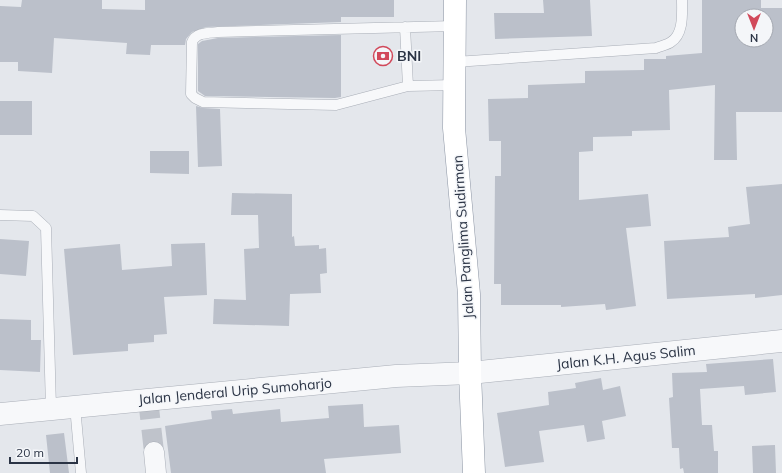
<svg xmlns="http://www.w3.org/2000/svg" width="782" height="473" viewBox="0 0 782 473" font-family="Mulish,sans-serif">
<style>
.building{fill:#bbc0ca;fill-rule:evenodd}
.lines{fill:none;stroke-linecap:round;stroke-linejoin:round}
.minor-tunnel{stroke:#bfc3cb;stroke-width:20;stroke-dasharray:20 10;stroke-linecap:butt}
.service-casing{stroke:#a9aeb7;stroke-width:11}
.minor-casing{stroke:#a9aeb7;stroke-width:21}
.tertiary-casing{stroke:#a9aeb7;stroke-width:23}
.trunk-casing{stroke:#8b94a3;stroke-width:23}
.service{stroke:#f7f8fa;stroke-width:10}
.minor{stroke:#f7f8fa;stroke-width:20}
.tertiary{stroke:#f7f8fa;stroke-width:22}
.trunk{stroke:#fff;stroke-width:22}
.labels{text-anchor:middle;stroke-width:3;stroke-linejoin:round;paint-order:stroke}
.poi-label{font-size:14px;font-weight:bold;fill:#2b3445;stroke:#f4f6f9;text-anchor:start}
.street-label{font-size:14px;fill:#2b3445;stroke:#f4f6f9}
</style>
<rect width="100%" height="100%" fill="#e4e7ec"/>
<path class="building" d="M22 0H102V9L145 10V0H394V17H341V22L206 27 192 32 186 39 185 45H151L150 55 126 54 127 43 54 38 52 73 18 71V62H0V6L21 7Z
M543 0H590L592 36 495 39 494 13H544Z
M702 0H761V8H782V112H736L737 160H714L715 85 669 90 670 130 632 131V136L593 137V151L579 152V200L648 194 651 226 626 228 636 306 606 310 605 304 561 307V305H501V284H494L495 176H501V141H489L488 99 528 98V85L585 83V71L644 70V59H666V56L702 53ZM742 16H766V40H742Z
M341 35V97L335 98 205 96 198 91V44L202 41 218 38Z
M0 101H32V135H0Z
M196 106 203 108 220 109 222 166 198 167Z
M150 151H189V174L150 173Z
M782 184V295L755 298V294L667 299 664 241 729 237 728 227 750 224 746 187Z
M232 193 292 194V237L294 236 295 246 319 245V249L326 248 327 273 320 274 321 293 290 294 289 326 213 324 214 299 246 300 244 249 259 248 258 215H231Z
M0 239 29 241 26 276 0 274Z
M205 243 207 295 164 297 167 334 154 335V342L128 344V351L73 355 64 249 120 244 122 270 172 266 171 244Z
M0 319 31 320V340H41L40 372 0 370Z
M773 359 776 392 745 395 744 386 700 389 702 425H712L714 451H718V473H684L683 468 680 469 679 448H672L669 398 673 397 672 373 707 372 706 364Z
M601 378 603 390 620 386 626 416 602 421 605 439 587 442 584 425 539 431 544 462 505 467 497 413 549 405 548 392 576 388 575 383Z
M363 404 364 427 399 425 401 453 324 459 326 473H171L165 426 212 419 211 411 232 409 233 414 280 409 281 422 329 418 328 406Z
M64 433 69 473H50L46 435Z
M775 445 776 473H753L752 446Z"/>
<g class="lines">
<path class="minor-tunnel" d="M148 399 154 452"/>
<g class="service-casing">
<path id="service" d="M455 26 218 32C209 33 196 32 192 42L191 94 195 98 203 102 336 105 408 86 455 85
M405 27 408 86
M455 62 656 48C660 46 667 45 671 42 684 34 682 13 682 0
M0 215 33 216 46 228 51 408
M75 406 81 473"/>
</g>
<g class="minor-casing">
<path id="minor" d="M154 452 156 473"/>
</g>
<g class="tertiary-casing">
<path id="tertiary" d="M0 414 396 376 470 373 782 341"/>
</g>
<g class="trunk-casing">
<path id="trunk" d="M455 0 454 128 469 294 470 373 474 473"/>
</g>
<use href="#service" class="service"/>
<use href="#minor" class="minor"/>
<use href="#tertiary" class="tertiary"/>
<use href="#trunk" class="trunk"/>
</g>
<defs>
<g id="bank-ring" transform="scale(1)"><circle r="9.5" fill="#f4f6f9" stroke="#d1495b" stroke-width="1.5"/><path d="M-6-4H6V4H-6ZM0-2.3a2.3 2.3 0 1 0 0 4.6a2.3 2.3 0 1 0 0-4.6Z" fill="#d1495b"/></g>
</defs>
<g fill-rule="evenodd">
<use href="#bank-ring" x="383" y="56"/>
</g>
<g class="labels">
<g class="poi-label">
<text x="397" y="61">BNI</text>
</g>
<g class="street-label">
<text transform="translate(463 237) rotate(-94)" y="5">Jalan Panglima Sudirman</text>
<text transform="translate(626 357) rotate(-6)" y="5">Jalan K.H. Agus Salim</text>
<text transform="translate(235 391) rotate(-5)" y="5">Jalan Jenderal Urip Sumoharjo</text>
</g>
</g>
<g transform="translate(754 28) rotate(180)"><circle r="19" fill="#f4f6f9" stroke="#a4a8b1"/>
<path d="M0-3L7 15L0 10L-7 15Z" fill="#d1495b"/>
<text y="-6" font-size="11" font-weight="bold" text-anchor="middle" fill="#2b3445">N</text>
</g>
<path d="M10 457v6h67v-6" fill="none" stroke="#2b3445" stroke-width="2"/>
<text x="16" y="457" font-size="12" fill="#2b3445" stroke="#f4f6f9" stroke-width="3" paint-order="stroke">20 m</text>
</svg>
